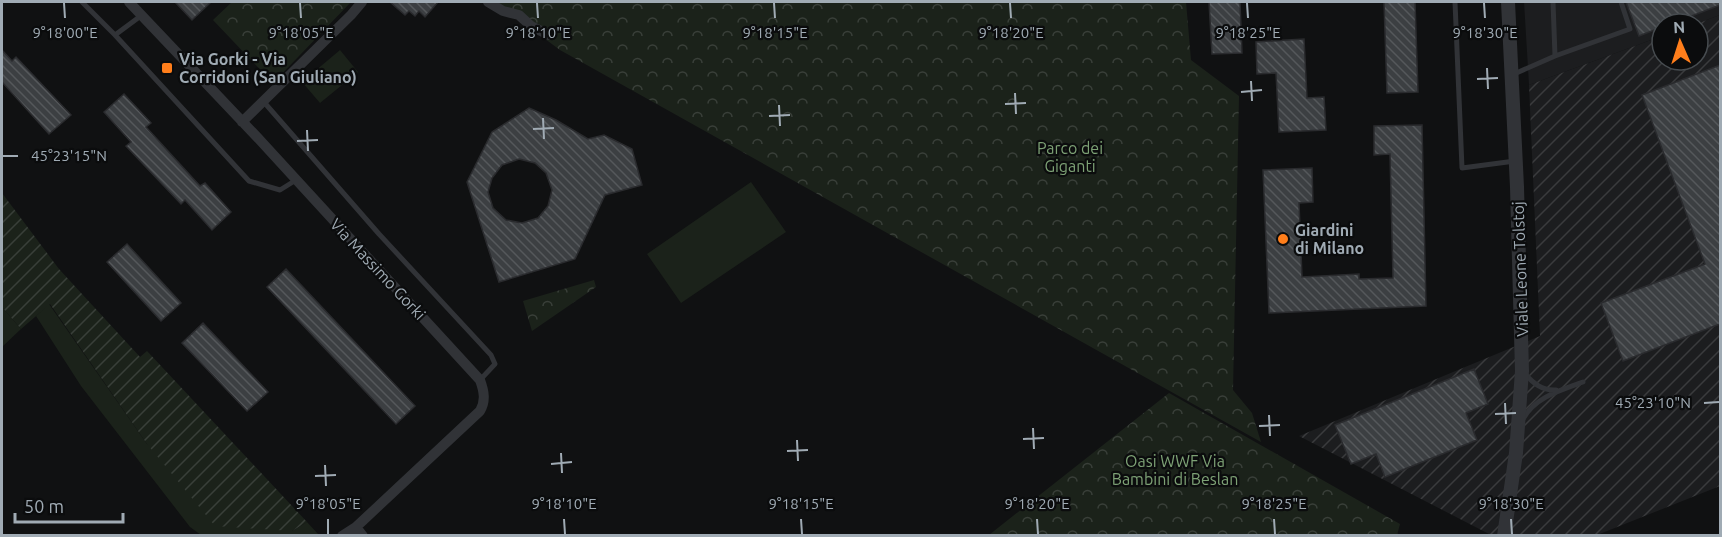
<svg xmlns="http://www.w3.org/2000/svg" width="1722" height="537" viewBox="0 0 1722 537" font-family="Ubuntu,sans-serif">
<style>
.built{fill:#1c1d1f}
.industrial{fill:url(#industrial-furrows)}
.grass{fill:#1b221a}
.forest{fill:url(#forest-crowns)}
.garden{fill:url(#garden-furrows)}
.building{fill:url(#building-back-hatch);stroke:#2a2b2e;stroke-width:1.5;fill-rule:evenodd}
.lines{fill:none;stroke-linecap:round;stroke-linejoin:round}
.service{stroke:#313337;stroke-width:5}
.minor{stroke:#313337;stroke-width:10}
.tertiary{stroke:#313337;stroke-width:14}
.ticks{fill:none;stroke:#a0abb4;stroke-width:2}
.poi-dot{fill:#ff7e1b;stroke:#0b0c0d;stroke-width:2}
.labels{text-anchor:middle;stroke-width:4.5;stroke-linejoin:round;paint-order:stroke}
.poi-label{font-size:16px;font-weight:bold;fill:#a0abb4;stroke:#0b0c0d;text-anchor:start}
.park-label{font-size:16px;fill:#7da175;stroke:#0b0c0d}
.street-label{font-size:16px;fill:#a0abb4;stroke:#0b0c0d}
.ticks-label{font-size:15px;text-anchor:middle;fill:#a0abb4;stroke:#0b0c0d;stroke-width:4.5;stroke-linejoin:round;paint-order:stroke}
</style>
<defs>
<pattern id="industrial-furrows" width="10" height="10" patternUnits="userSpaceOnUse" patternTransform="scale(1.5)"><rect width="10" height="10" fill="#1c1d1f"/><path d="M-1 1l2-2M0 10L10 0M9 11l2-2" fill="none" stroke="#3a3b3d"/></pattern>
<pattern id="forest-crowns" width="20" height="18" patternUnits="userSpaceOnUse" patternTransform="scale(1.5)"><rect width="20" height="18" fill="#1b221a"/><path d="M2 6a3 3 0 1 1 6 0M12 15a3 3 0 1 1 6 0" fill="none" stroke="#393f39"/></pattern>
<pattern id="garden-furrows" width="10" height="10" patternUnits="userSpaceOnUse" patternTransform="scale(1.5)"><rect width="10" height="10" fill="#1b221a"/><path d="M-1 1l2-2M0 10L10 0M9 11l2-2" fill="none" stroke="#393f39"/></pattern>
<pattern id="building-back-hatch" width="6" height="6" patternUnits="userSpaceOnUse" patternTransform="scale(1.5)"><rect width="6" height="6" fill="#3c3f42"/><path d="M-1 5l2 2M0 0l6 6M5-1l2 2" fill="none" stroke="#55585b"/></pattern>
</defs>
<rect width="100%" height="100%" fill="#101112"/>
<path class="built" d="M1524 2H1720V15L1696 24H1662V36L1529 85Z"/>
<path class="industrial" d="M1720 15V486L1597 535H1491L1299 436 1540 336 1529 85 1662 36V60H1698V24H1696Z"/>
<path class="grass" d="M340 50 358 72 320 103 302 82Z
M751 182 786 232 681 303 647 254Z
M49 304 147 444 292 531 307 522 319 535H201L190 527 81 386 36 316Z
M2 307 21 329 2 347Z"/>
<path class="forest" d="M232 2H351L273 83 213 20Z
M495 2H1186L1191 60 1239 96 1233 390 1252 413 1261 442 560 50Z
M594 280 596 287 532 331 523 301Z
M1169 393 1400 524 1397 535H989Z"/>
<path class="garden" d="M2 193 59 269 140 357 147 351 307 522 292 531 215 526 147 444 50 304 21 329 2 307Z"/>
<path class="building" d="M175 2H211L192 20Z
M390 2H438L425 17 419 11 415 16 409 11 405 15Z
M1209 2H1240L1242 53 1212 54Z
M1384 2H1415L1418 92 1387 93Z
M1626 2H1720V5L1671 24H1662V27L1639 36Z
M1304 39 1307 98 1324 97 1326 130 1279 132 1276 73 1257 74 1256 42Z
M2 50 12 61 16 57 71 115 49 134 2 82Z
M1720 65V324L1623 361 1601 303 1705 264 1642 95Z
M124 94 151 123 146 127 200 186 205 183 231 212 212 230 185 200 181 204 126 146 131 142 104 112Z
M529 108 556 120 588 139 604 135 632 149 642 185 605 195 575 259 499 282 467 182 492 132ZM519 159 535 163 546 173 552 190 548 206 538 218 522 223 506 220 493 208 488 192 492 178 502 165Z
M1422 125 1426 306 1269 313 1263 170 1312 168 1313 202 1299 203 1302 277 1359 274V279L1393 278 1390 154 1374 155V126Z
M127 244 181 303 161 321 107 262Z
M286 269 415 406 396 424 267 287Z
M203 323 268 392 247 411 182 343Z
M1474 369 1488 404 1466 413 1477 440 1385 477 1376 454 1351 464 1335 425Z"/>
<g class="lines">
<path class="service" d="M82 2 115 35
M1455 2 1462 168 1515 161
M1553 2 1555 56
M142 15 115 35 249 181 280 190 296 180
M1514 74 1555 56 1630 29 1621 2
M263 101 379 234 491 355 495 364 480 380
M1524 373C1533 383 1542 391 1556 390
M1523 419C1535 397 1561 390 1583 382"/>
<path class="minor" d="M129 2 257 137 480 380C484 391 486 401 480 411L356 527 363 536
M488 2 503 11 519 15 531 26 549 35
M242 122 351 15 362 2
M342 536 356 527"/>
<path class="tertiary" d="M1504 536 1516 453 1522 371 1517 187 1508 2"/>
</g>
<path class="ticks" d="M64 3 65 18M300 3 301 18M537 3 538 18M774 3 775 18M1010 3 1011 18M1247 3 1248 18M1484 3 1485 18M1487 68 1488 89M1477 79 1498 78M1251 81 1252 101M1241 92 1262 90M1015 93 1016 114M1005 104 1026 103M779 105 780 126M769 116 790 115M543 118 544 139M533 129 554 128M307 130 308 151M297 141 318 140M3 156H18M1505 403 1506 424M1704 403 1719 402M1495 414 1516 413M1269 415 1270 436M1259 426 1280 425M1033 428 1034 449M1023 439 1044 438M797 440 798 461M787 451 808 450M561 453 562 473M551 464 572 462M325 465 326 486M315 476 336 475M328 519V534M564 519 565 534M801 519 802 534M1037 519 1038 534M1274 519 1275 534M1511 519 1512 534"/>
<g class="poi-dot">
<rect x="161" y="62" width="12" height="12" rx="3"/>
<circle cx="1283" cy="239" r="6"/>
</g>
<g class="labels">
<g class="poi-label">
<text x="179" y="65">Via Gorki - Via<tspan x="179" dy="18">Corridoni (San Giuliano)</tspan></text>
<text x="1295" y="236">Giardini<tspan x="1295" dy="18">di Milano</tspan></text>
</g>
<g class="park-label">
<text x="1070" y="154">Parco dei<tspan x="1070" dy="18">Giganti</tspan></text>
<text x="1175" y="467">Oasi WWF Via<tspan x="1175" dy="18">Bambini di Beslan</tspan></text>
</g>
<g class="street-label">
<text transform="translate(378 269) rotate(47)" y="6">Via Massimo Gorki</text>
<text transform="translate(1520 269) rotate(-92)" y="6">Viale Leone Tolstoj</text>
</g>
</g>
<g class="ticks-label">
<text x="65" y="38">9°18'00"E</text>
<text x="301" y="38">9°18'05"E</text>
<text x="538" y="38">9°18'10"E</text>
<text x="775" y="38">9°18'15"E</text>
<text x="1011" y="38">9°18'20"E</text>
<text x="1248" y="38">9°18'25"E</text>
<text x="1485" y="38">9°18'30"E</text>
<text x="69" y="161">45°23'15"N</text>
<text x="1653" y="408">45°23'10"N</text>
<text x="328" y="509">9°18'05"E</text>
<text x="564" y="509">9°18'10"E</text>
<text x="801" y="509">9°18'15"E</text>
<text x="1037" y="509">9°18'20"E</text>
<text x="1274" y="509">9°18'25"E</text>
<text x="1511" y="509">9°18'30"E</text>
</g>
<rect width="1722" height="537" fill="none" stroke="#a0abb4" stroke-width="6"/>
<g transform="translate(1680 42) rotate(357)"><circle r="28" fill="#0b0c0d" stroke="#474c50" stroke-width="1.5"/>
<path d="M0-4.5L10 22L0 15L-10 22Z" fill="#ff7e1b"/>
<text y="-9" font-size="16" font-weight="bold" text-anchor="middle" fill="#a0abb4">N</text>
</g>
<path d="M15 513v9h108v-9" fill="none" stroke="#a0abb4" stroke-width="3"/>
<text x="24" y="513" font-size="18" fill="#a0abb4" stroke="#0b0c0d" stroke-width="4.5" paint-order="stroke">50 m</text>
</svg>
